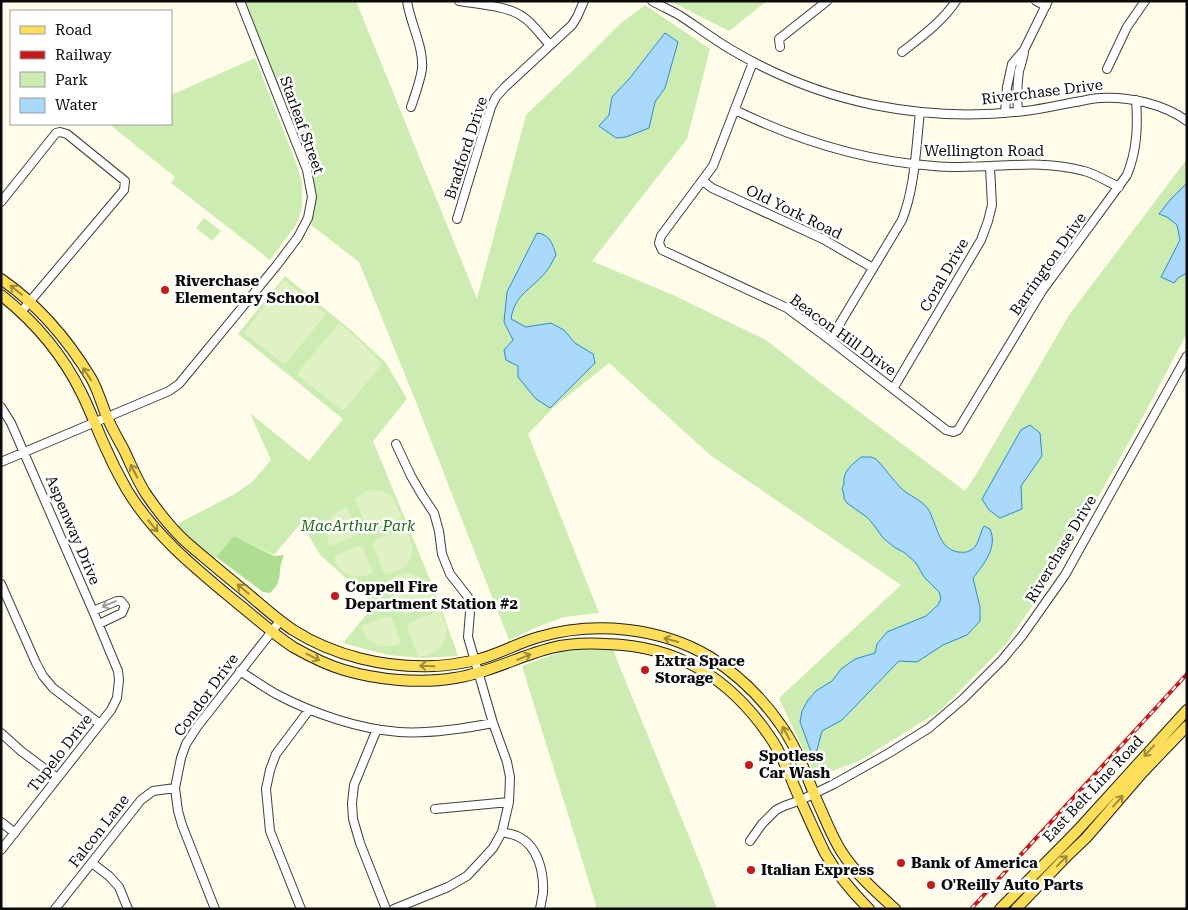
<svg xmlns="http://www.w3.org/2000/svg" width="1188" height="910" viewBox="0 0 1188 910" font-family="'Roboto Serif',serif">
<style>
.green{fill:#ccecb1}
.forest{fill:#aede8f}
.pitch{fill:#e0f2c3}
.water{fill:#aad9fb;stroke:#2b8ad7}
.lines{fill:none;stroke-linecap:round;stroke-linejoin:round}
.minor-casing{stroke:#3e3e3e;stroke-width:10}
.major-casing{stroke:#1c1c1c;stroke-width:12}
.minor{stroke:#fff;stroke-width:8}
.major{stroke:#ffdf5a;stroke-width:10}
.rail-casing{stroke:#c51a1a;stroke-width:4}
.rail{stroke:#fff;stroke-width:2;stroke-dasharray:5.5;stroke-linecap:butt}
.oneway{stroke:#9d8a3a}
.oneway2{stroke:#9d9d9d}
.poi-dot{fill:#c51a1a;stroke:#fff;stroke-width:2}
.labels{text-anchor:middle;stroke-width:5;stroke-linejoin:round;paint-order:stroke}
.street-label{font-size:15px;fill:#0b0b0b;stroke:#fff}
.poi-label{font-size:15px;font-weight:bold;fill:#0b0b0b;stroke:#fff;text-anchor:start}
.park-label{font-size:15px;font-style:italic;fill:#246718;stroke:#fff}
</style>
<rect width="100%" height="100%" fill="#fffcea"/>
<path class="green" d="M243 1H356L477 299 526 115 588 56 621 23 645 5 710 49 687 139 592 261 673 295 766 340 830 390 965 491 977 473 1069 315 1187 159V333L1138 426 1054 575 1005 645 941 710 859 761 816 777 779 698 901 585 710 455 609 363 554 407 528 434 599 613 564 617 537 627 509 640 412 392 359 262 311 225 314 209 315 187 309 165Z
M670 1H767L729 31Z
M255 58 295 160 302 182V208L296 225 270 260 171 183 175 177 109 124H171V95Z
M204 218 221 231 212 241 196 228Z
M285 276 353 332 386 363 407 399 373 441 438 599 458 656 422 658 388 655 343 643 375 604 321 556 301 523 274 555 234 536 216 557 212 559 179 530V523L233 495 252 482 271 460 250 413 309 461 343 419 238 334Z
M584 649 613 650 699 861 717 909H594L596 905 522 666 561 652Z"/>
<path class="forest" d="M234 536 274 556 284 555C282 560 280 566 280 571 279 582 278 585 270 593L263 592 216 557Z"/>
<path class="pitch" d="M284 280 326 314 287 362 284 364 244 333Z
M339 323 362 343 382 364 343 411 299 376 298 372Z
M372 490C393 491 395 501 402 518L371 530 367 529 355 499 365 492Z
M347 507 357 532 356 536 330 546C322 527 328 515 347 507Z
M405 527C418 552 414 569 384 574L373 544 375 540Z
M359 546 363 548 373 573C355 580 339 576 334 556Z
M408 573C426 577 430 586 436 602L405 614 400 612 388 582C394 576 400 574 408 573Z
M439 611C441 616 444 620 446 625 450 644 435 656 418 657L407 627 408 623Z
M388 616 392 618 401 643C382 651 369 645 361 626Z"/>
<path class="water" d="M665 33 678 42 665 88 655 102 649 128 626 137 616 138 599 126 609 115 612 97 629 79Z
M1187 183V273L1178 278 1174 283 1161 277 1180 240 1177 225 1167 217 1159 214 1170 200Z
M537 233C550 234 553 245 556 255 553 260 551 265 548 269 534 289 515 292 511 319L526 327 551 323 564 330 575 343 593 354 595 363 550 408 536 399 518 377V366L506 360 504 350 513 340 504 322 507 292Z
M1030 425 1040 433 1042 456 1021 486 1022 509 1000 518 989 510 982 499 1021 430Z
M861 457H871L876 459C885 468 892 479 901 488 909 496 922 500 928 509 937 523 938 549 958 552 961 552 966 553 969 551 979 548 979 534 984 526L990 529C998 547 984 564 973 578L980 607V621L967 635 943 645 917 662 899 661 842 720 822 731 817 750 813 753 810 749 800 722 802 711 808 700 816 691 832 681 841 669 855 659 875 653 877 644 887 632 926 616 938 605 941 598 939 592 924 577 916 563 905 553 894 547 883 538 876 528 868 518 847 503 844 499V495L842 488 844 485C842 471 852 465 861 457Z"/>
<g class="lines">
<g class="minor-casing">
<path id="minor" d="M407 1C410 23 424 47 422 69 420 82 415 95 411 107
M459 1C477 4 509 6 523 17 533 23 542 37 550 45
M652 1C661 6 670 10 679 15 696 26 712 38 730 49 774 75 824 95 874 105 924 115 975 117 1025 111 1044 109 1063 104 1081 101 1087 100 1094 98 1100 98 1128 96 1164 104 1187 121
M1036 1 1046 6
M780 47 779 39 827 1
M902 52C921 37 942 22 956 1
M753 62 713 166 661 236 659 243 662 250 787 308 830 340 946 430 953 432 958 430 1042 291 1127 175C1137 150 1138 127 1136 100
M1107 69 1127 27 1145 1
M735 110C797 140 864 161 934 166 984 171 1035 157 1084 171 1096 174 1108 182 1119 187
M1018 112C1017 99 1017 84 1019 71 1021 65 1023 58 1024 52
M1005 113 1007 87 1012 64 1024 50 1048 1
M703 181 712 188 823 239 873 268
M1 202 56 133 60 132 67 134 125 181 124 190 21 312
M457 219 491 107 496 97 505 87 572 25 577 17 584 1
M830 340 902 220C915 188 916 147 920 112
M893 389 981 240 988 221 992 205 990 167
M1 407 11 423 93 611 118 671 119 680 117 698 111 710 1 850
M1 462 169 391 179 384 277 265 298 237 308 218 312 197 307 170 240 1
M1 584 36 663 43 676 53 688 100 724
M93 611 117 601H121L125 606 122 613 99 624
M240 671C252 679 264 687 276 694 312 713 358 729 399 732 430 734 462 729 493 723
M377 729 354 785 352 803 353 819 360 843 386 909
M1 733 21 751 57 778
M435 809 509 802
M1 822 15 833
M502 832C506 833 512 834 517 836 538 845 544 872 543 893 542 898 541 904 540 909
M750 841 762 824 776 810 784 806 801 800 834 784 889 753 929 728 963 699 1002 660 1022 636 1065 575 1187 356
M92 863 109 876 119 887 128 909
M55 909 141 800 153 791 175 788
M215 909 182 825 178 811 175 788 181 758 186 744 197 727 280 621
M301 909 270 831 266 789 270 770 276 754 309 710
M394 909 448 887 467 876 482 860 493 848 502 832 509 802 510 777 507 762 493 723 468 637 470 612 468 597 450 574 442 554 439 531 434 513 422 495 411 476 396 444"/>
</g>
<g class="major-casing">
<path id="major" d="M1 279C37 304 68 340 91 378 98 390 102 405 107 417 112 429 118 439 124 450 131 465 137 480 146 494 157 510 170 527 185 541 203 557 222 572 241 588 258 602 275 618 293 630 334 656 385 668 433 666 447 666 462 663 476 660 498 655 517 643 539 637 594 621 660 627 710 657 737 674 762 698 780 724 797 747 806 775 817 801 825 818 831 835 841 851 855 873 875 891 895 909
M1 295C35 322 63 355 82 394 92 414 99 435 109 455 114 467 121 479 127 490 155 536 195 568 236 602 255 617 273 634 293 647 309 656 327 665 344 670 377 680 421 684 455 678 489 673 519 656 551 648 570 643 588 643 607 644 678 646 730 678 770 737 783 755 790 777 799 797 808 816 816 835 825 853 837 874 852 892 869 909
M1000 909 1077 831 1187 710
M1016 909 1065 858 1086 838 1142 773 1187 726"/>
</g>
<use href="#minor" class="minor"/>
<use href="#major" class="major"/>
<g class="rail-casing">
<path id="rail" d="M971 909 1187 674"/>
</g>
<use href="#rail" class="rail"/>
</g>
<defs><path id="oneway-shaft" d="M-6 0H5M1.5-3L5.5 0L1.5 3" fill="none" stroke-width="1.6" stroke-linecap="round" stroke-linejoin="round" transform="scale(1.25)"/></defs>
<g class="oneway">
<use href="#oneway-shaft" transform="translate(16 290) rotate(-141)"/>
<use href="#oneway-shaft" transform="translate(87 374) rotate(-123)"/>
<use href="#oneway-shaft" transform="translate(134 471) rotate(-117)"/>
<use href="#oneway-shaft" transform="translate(153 526) rotate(50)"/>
<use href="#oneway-shaft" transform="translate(243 589) rotate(-140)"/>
<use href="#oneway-shaft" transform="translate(671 640) rotate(-165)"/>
<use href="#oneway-shaft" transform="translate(313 657) rotate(27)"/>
<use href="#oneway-shaft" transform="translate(524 657) rotate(-22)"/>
<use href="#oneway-shaft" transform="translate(427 666) rotate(-178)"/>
<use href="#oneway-shaft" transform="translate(786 733) rotate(-119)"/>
<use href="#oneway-shaft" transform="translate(1149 751) rotate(132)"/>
<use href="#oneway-shaft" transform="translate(1118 801) rotate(-49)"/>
<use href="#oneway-shaft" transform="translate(1062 861) rotate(-46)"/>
</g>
<use class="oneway2" href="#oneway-shaft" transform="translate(109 604) rotate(157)"/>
<g class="poi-dot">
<circle cx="165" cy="290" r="5"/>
<circle cx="335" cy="596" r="5"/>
<circle cx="645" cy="670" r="5"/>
<circle cx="749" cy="765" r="5"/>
<circle cx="901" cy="863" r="5"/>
<circle cx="751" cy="870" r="5"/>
<circle cx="931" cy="885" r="5"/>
</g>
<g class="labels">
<g class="street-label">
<text transform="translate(1042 92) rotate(-7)" y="5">Riverchase Drive</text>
<text transform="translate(302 125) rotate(70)" y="5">Starleaf Street</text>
<text transform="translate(466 148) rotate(-72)" y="5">Bradford Drive</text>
<text x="984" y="156">Wellington Road</text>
<text transform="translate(794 212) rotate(26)" y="5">Old York Road</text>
<text transform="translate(1048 264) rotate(-55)" y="5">Barrington Drive</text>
<text transform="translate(944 275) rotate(-60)" y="5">Coral Drive</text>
<text transform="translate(843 335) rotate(36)" y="5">Beacon Hill Drive</text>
<text transform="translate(73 530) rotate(67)" y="5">Aspenway Drive</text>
<text transform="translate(1061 549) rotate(-59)" y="5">Riverchase Drive</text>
<text transform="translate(206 695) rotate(-54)" y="5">Condor Drive</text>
<text transform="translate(60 753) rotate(-52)" y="5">Tupelo Drive</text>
<text transform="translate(1093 789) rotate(-47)" y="5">East Belt Line Road</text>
<text transform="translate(99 831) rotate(-52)" y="5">Falcon Lane</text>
</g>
<g class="poi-label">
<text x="175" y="286">Riverchase<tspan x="175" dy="17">Elementary School</tspan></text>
<text x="345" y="592">Coppell Fire<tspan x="345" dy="17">Department Station #2</tspan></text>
<text x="655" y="666">Extra Space<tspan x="655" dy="17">Storage</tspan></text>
<text x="759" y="761">Spotless<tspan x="759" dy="17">Car Wash</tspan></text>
<text x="911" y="868">Bank of America</text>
<text x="761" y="875">Italian Express</text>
<text x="941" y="890">O'Reilly Auto Parts</text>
</g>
<g class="park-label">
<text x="358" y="531">MacArthur Park</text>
</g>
</g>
<rect width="1188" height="910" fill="none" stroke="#0b0b0b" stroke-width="5"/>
<rect x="10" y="10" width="162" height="115" fill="#ffffff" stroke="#9d9d9d"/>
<rect x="20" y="26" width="25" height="8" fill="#ffdf5a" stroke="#9d9d9d"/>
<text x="55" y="35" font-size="15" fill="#0b0b0b">Road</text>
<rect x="20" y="51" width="25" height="8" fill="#c51a1a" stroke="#9d9d9d"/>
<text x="55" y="60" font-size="15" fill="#0b0b0b">Railway</text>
<rect x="20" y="72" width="25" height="15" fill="#ccecb1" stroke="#9d9d9d"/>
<text x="55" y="85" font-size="15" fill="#0b0b0b">Park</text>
<rect x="20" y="98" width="25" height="15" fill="#aad9fb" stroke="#9d9d9d"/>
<text x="55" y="110" font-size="15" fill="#0b0b0b">Water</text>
</svg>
